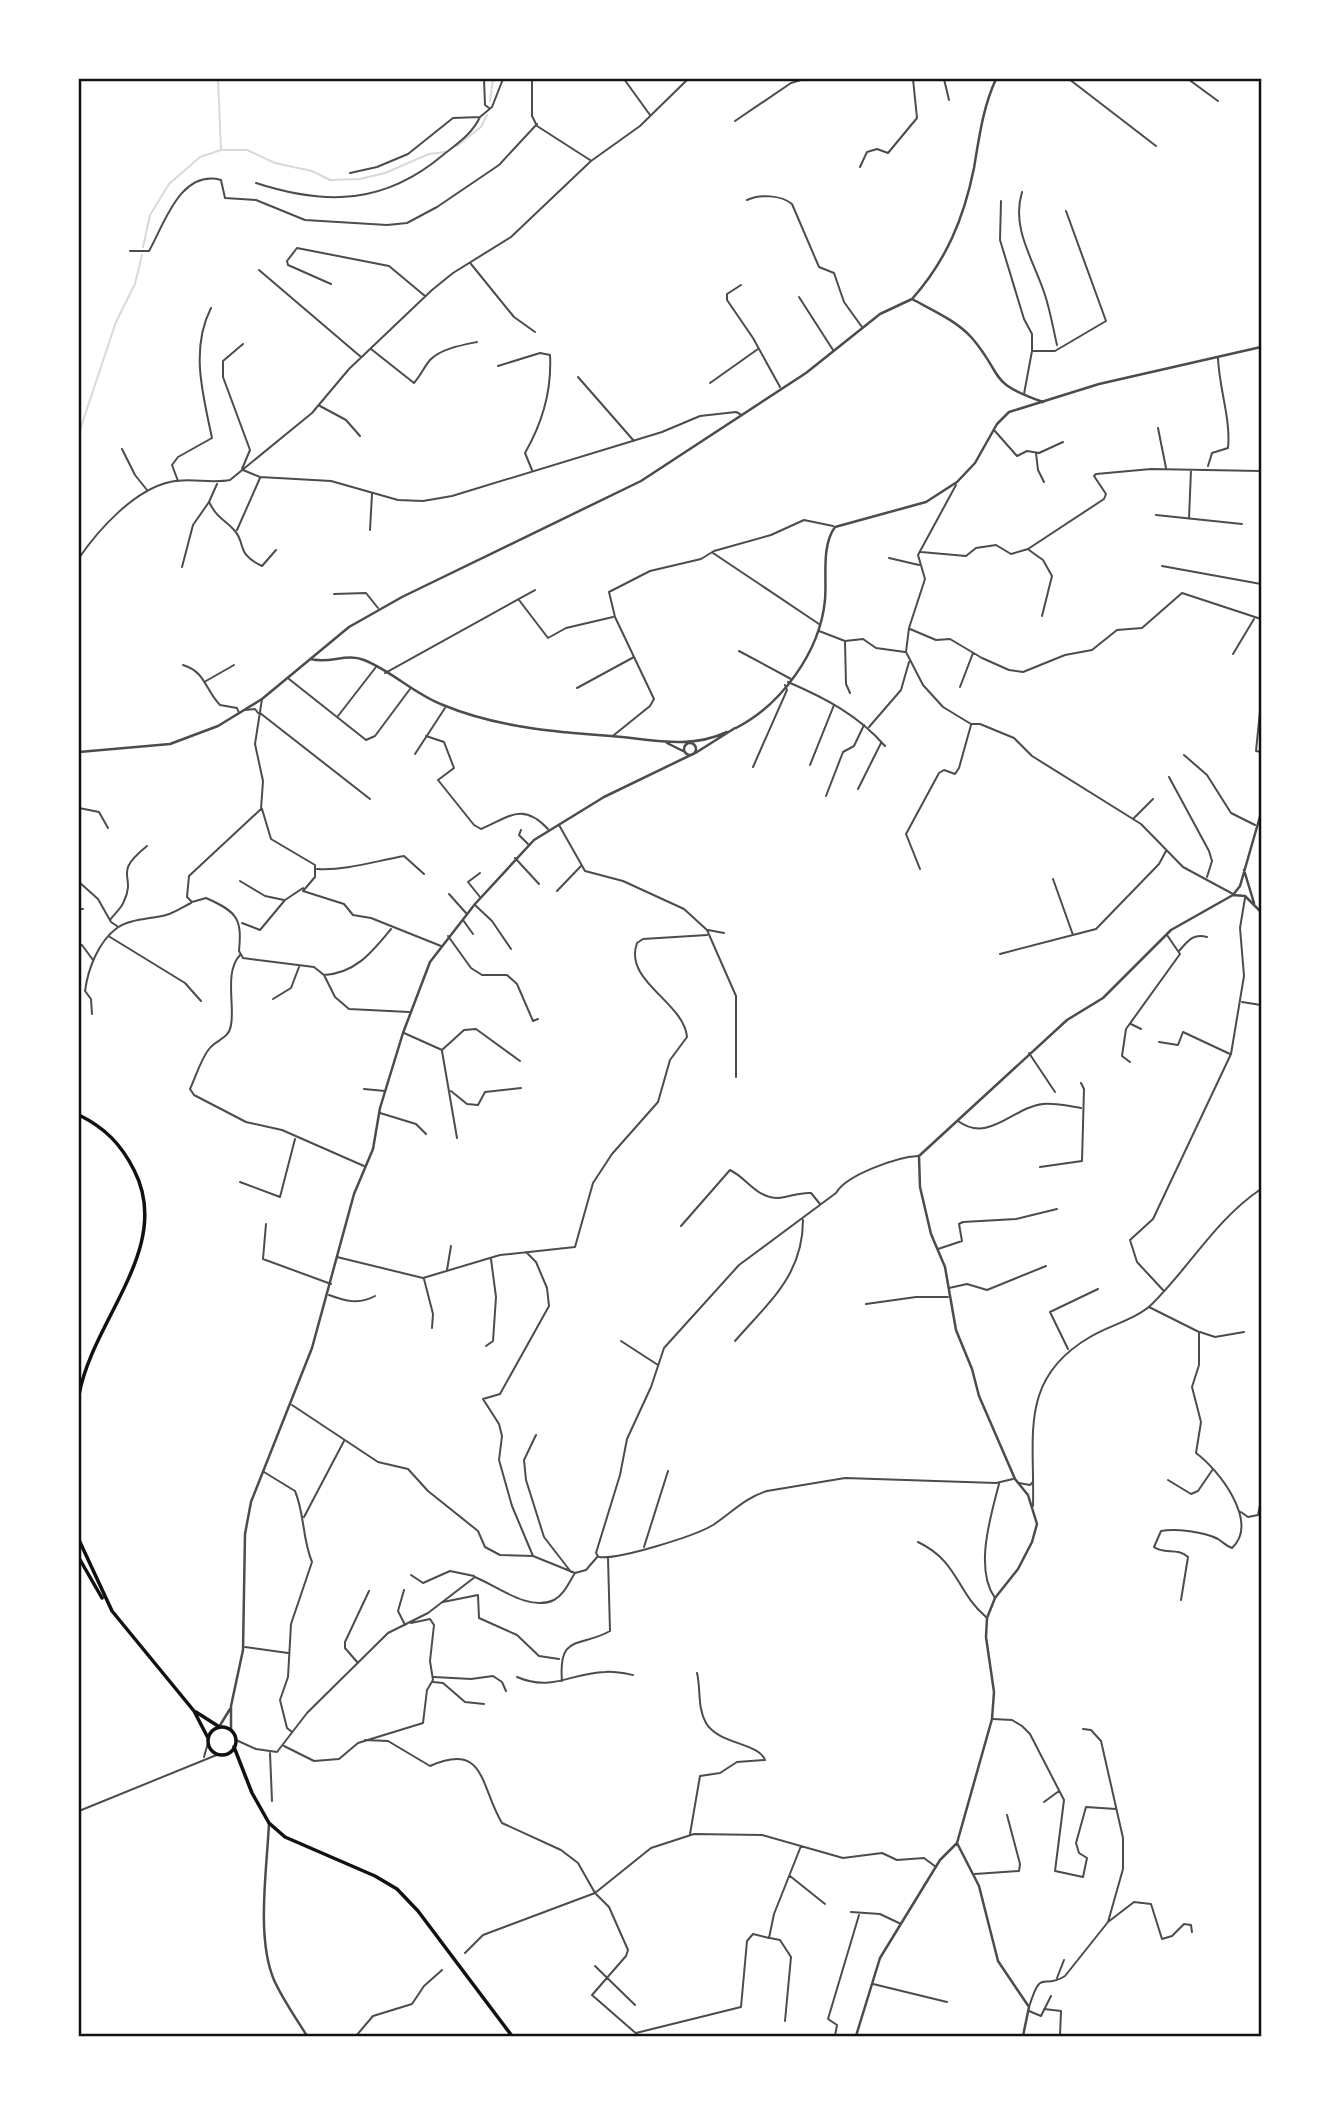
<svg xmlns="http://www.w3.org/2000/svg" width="1340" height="2115" viewBox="0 0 1340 2115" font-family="Commissioner,sans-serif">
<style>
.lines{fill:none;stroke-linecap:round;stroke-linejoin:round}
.stream{stroke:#d9d9d9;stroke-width:2}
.minor{stroke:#4c4c4c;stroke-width:2}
.tertiary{stroke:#4c4c4c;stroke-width:2.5}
.primary{stroke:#111;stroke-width:3.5}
.neatline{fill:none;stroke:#111;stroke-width:2.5}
</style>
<rect width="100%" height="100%" fill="#fff"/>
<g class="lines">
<path class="stream" d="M218 79 221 150
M490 101 493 79
M457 146 481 127 487 115
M143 247 150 215 169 184 200 157 221 150H247L275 163 312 171 330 180 360 179 385 173 429 154 446 152
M79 433 116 322 135 284 142 255"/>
<path class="minor" d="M484 79 485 105 489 108
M532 79V116L537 126 590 160
M624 79 650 115
M944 79 949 100
M1069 79 1156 146
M1188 79 1218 101
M735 121 791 83 804 79
M860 167 867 152 877 149 888 153 917 118 913 79
M350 173 377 167 408 154 453 118 480 117 492 107 503 79
M256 183C327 206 385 204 443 155 458 143 472 134 480 117
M1022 192C1011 228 1033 259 1044 292 1050 309 1053 328 1057 345
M747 200C760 194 781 195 792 204L819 267 834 273 844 302 862 327
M1001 201 1000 240 1024 319 1032 334V351L1024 394
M130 251H149C164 225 180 169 221 180L225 198 256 200 305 220 387 225 407 223 437 207 499 165 537 124
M471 264 514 317 535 332
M259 270 361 357
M331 284 288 265 287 261 297 248 389 266 425 296
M741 285 727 294V300L753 338 780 387
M799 297 833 350
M371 349 414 383C421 375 424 367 430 360 440 349 462 345 477 342
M1032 351H1055L1106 321 1066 211
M498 366 540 353 550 355C552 391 543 422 525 453L532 470
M578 377 634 441
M710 383 758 349
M320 406 346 420 360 436
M1158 428 1166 468
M994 430 1017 456 1027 451 1039 453 1063 442
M122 449 135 475 147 490
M1036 453 1038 470 1044 482
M1208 466 1212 453 1228 448C1231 419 1219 388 1218 358
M242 469 250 450 223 377V361L243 344
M243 470 260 477 331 481 398 500 423 501 452 496 662 432 700 416 736 412 740 414
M178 481 172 465 178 457 212 438C203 395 190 349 211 308
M956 485 918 555 925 579 909 628 906 652 923 685 943 707 971 724H980L1014 738 1032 756 1141 824 1183 867 1233 894
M209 502C219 521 224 518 235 531 246 544 236 554 262 566L276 550
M1156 515 1242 524
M1189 519 1191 470
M237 530 260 478
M370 530 372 494
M1029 550 1043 560 1052 576 1042 616
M921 552 966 556 976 548 996 545 1011 554 1028 549 1104 499 1106 494 1094 476 1096 474 1151 469 1261 471
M713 553 819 624
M79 558C99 529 134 490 170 482 189 477 210 484 230 480L312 413 349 369 432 290 453 273 511 237 591 161 640 126 688 79
M889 558 919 565
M1162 566 1261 584
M182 567 193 525 209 502 217 484
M334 594 366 593 378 608
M519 600 548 638 566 628 613 617
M910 629 936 640 950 639 982 658 1009 670 1023 672 1065 655 1092 650 1117 630 1142 628 1182 593 1261 619
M819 631 845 641 863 639 876 648 905 652
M845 642 846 684 850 693
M739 651 791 679
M1233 654 1254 619
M183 665C206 672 205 690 220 705L237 708 239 713
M385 673 535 590
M289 679 366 740 375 736 410 689
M206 681 234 665
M788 682C825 698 858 715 885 746
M960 687 973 653
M577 688 634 657
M262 699 255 744 263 781 261 809 189 876 187 897 192 902 206 898C238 912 242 919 239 951L243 958 314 967 324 975 335 997 349 1009 409 1012
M245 710 255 709 258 713
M1260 711 1256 751 1261 752
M260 713 370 799
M338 716 376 667
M869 727 901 690 909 662
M614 735 650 706 654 699 615 617 609 592 650 571 701 559 714 551 771 535 804 520 833 526
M426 736 444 742 454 768 438 780 474 825 481 829C508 818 522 801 548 829
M415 754 445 708
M1184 755 1207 775 1231 813 1255 825
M810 765 834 705
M753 767 787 690 785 685
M1169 777 1209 851 1212 861 1207 877
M858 789 881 743
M826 796 843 752 854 746 864 725
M79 808 99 812 108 828
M262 809 271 839 315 865V877L303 891 344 904 353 915 371 918 441 946
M1134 818 1153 799
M559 825 585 871 623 881 684 909 707 930 736 996V1077
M521 830 519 835 528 844
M515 858 539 884
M317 869C344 871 376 861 404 856L424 874
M920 869 906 834 939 773 944 770 955 774 959 768 971 725
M480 873 468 882 480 897
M1053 879 1073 935
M240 881 265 896 284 900
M79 882 98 899 111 922 117 926
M557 891 581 866
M449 894 466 913
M475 905 492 921 511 949
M79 909H83
M110 920C114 914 122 908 124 901 137 874 111 875 147 846
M463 920 473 934
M242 923 260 930 285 900 303 888
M708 930 724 933
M448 936 471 968 482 975H507L517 984 533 1021 538 1019
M110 937 185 983 201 1001
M79 946 82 945 93 960
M1179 951C1188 941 1193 933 1207 937
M1000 954 1096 929 1159 864 1166 851
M240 955C224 972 235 1005 231 1025 229 1039 217 1039 209 1049 201 1059 196 1076 190 1089L194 1095 246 1122 282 1130 364 1166
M324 975C356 973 372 952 391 929
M273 999 291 988 299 967
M1242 1002 1261 1005
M92 1014 91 999 85 991C88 969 98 942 117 928 129 919 151 919 166 915 174 913 183 907 191 903
M1131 1024 1141 1029
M404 1033 442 1050 464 1030 476 1029 520 1061
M1159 1042 1178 1045 1183 1032 1230 1054
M442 1051 457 1138
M1029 1053 1055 1092
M1130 1062 1122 1056 1126 1029 1180 954 1167 935
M364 1089 385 1091
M451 1091 467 1104 478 1105 485 1092 521 1088
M380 1113 416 1124 426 1134
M958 1121C989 1144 1013 1107 1043 1104 1055 1103 1069 1106 1081 1108
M1040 1167 1082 1161 1084 1089 1081 1083
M240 1182 280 1197 295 1139
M266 1224 263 1259 331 1284
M681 1226 730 1170C747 1178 756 1198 778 1198 789 1197 800 1192 811 1193L820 1204
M938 1249 962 1241 959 1224 963 1222 1016 1219 1057 1209
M526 1252 536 1262 547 1288 549 1306 500 1394 483 1399 499 1424 502 1436 499 1460 512 1506 533 1556
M337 1257 423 1278 500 1255 575 1247 593 1183 612 1154 658 1102 670 1060 687 1037C684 1002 623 981 637 943L643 939 707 935
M447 1270 451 1246
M424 1279 433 1314 432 1328
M949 1288 967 1284 987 1290 1046 1266
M1163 1290 1137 1262 1130 1240 1153 1219 1231 1054 1244 976 1240 928 1245 898
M329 1295C345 1301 359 1305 375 1296
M866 1304 916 1297H948
M1149 1307 1199 1332V1365L1192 1387 1201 1422 1196 1453C1218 1469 1260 1522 1232 1548 1226 1546 1223 1542 1218 1539 1205 1532 1175 1528 1161 1531L1154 1547C1164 1555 1178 1547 1188 1557L1181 1600
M1200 1332 1215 1337 1244 1332
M621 1341 658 1365
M735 1341C769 1302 803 1275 803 1220
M486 1346 493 1341 496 1297 491 1259
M1068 1349 1050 1312 1098 1289
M292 1405 378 1462 408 1469 428 1491 478 1531 485 1547 500 1555 533 1556 575 1573
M536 1435 524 1460 526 1480 544 1537 571 1572
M264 1472 295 1491C305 1515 302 1538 312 1562L291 1624 288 1677 280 1700 287 1728 292 1732
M1168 1480 1191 1494 1198 1491 1213 1469
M1019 1483 1030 1485 1033 1482
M1033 1506C1035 1436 1018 1379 1090 1337 1108 1326 1136 1319 1151 1305 1190 1267 1215 1220 1261 1189
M1241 1512 1248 1517 1258 1515 1261 1500
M304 1517 344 1441
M918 1542C959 1562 955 1590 986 1617
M644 1547 668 1471
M599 1557C618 1560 695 1536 713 1525 731 1513 746 1497 767 1491L845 1478 996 1483 1013 1479
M411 1575 423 1583 450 1571 474 1576
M404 1590 398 1611 405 1625
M995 1598C974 1569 991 1515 999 1484
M443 1602 478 1595 479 1618 517 1635 539 1656 559 1659
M245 1647 288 1653
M358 1663 345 1648V1642L369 1591
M434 1677 471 1679 493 1676 502 1682 506 1691
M517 1677C552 1692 570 1673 605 1672 614 1671 623 1673 633 1675
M562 1681C558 1633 580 1648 610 1631L608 1558
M433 1682 443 1683 465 1702 484 1704
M993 1719 1012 1720 1022 1726 1030 1734 1064 1800 1055 1871 1083 1877 1087 1858 1079 1853 1076 1843 1086 1807 1116 1809
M1083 1729 1091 1730 1101 1741 1123 1838V1869L1108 1922
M236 1740 256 1749 277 1752 307 1713 388 1633 428 1613 475 1577C497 1586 529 1612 554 1600 564 1595 569 1582 575 1573L586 1570 598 1556 596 1553 620 1475 627 1439 651 1387 664 1348 739 1265 836 1193C846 1175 897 1157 918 1156
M365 1740 388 1741 430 1766C486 1741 480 1787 502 1823L561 1850 578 1863 595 1893 609 1907 628 1950 626 1956 592 1995 639 2036
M284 1746 314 1761 339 1759 358 1743 423 1723 427 1690 433 1680 430 1661 434 1625 430 1619 411 1623
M270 1753 272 1801
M204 1757 208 1743
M1044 1802 1059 1791
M79 1811 219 1754
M690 1834 700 1776 720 1773 737 1762 765 1760C759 1743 718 1744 706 1723 697 1707 701 1689 697 1673
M975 1874 1019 1871 1020 1864 1007 1815
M790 1876 825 1904
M851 1912 880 1914 901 1924
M770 1938 780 1940 791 1957 785 2021
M465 1953 483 1935 595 1893 651 1848 694 1834 762 1835 843 1858 882 1853 897 1860 924 1858 936 1867
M595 1966 635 2005
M1057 1978 1064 1960
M873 1984 947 2002
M1029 2007C1042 1966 1042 1991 1065 1976L1108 1922 1134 1902 1151 1904 1162 1939 1172 1936 1184 1924 1191 1925 1192 1932
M1044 2009 1061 2011 1060 2036
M1029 2011 1041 2016 1051 1996
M636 2033 741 2007 747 1941 753 1934 769 1938 774 1914 801 1846
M356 2036 373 2016 412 2004 424 1986 442 1970
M835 2036 837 2025 828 2019 859 1915"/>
<path class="tertiary" d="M912 299C946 261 964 218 974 168 979 138 983 107 996 79
M311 659C329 664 347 653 364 660 392 671 414 694 443 705 496 727 554 732 611 736 651 739 688 750 727 732
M736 728C781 705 820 652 825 600 827 578 821 546 835 527L926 502 957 482 975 463 997 424 1009 412 1099 384 1261 347
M667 743 683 751
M684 749a6 6 0 1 1 12 0a6 6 0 1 1-12 0Z
M79 752 170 744 218 726 262 699 349 627 402 597 641 481 806 373 880 314 912 299C932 310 957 321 972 338 1005 377 986 382 1043 402
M1244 870 1254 903
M1233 895 1245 896 1261 912
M219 1727 230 1709
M231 1730V1706L243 1650 245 1534 251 1502 312 1348 354 1194 373 1149 380 1108 403 1033 430 962 475 904 534 840 604 797 697 752 735 728
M269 1823C267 1869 256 1938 274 1980 283 2000 296 2018 307 2036
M957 1843 979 1886 998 1961 1029 2007 1023 2036
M856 2036 880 1958 940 1860 957 1843 992 1719 994 1692 986 1637 987 1618 995 1598 1018 1569 1032 1542 1037 1524 1028 1495 1015 1479 979 1396 972 1369 956 1330 945 1267 931 1234 920 1187 919 1156 1067 1020 1103 998 1171 930 1233 895 1240 886 1261 813"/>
<path class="primary" d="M79 1115C105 1128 121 1144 134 1170 174 1247 92 1320 79 1395
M79 1540 112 1611 194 1711 208 1738
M79 1558 102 1598
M196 1712 218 1726
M208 1741a14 14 0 1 1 28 0a14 14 0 1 1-28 0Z
M234 1747 252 1793 269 1823 285 1837 375 1876 397 1889 418 1911 512 2036"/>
</g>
<rect width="1340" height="2115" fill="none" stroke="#ffffff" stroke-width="161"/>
<rect x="80" y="80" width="1180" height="1955" class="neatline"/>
</svg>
